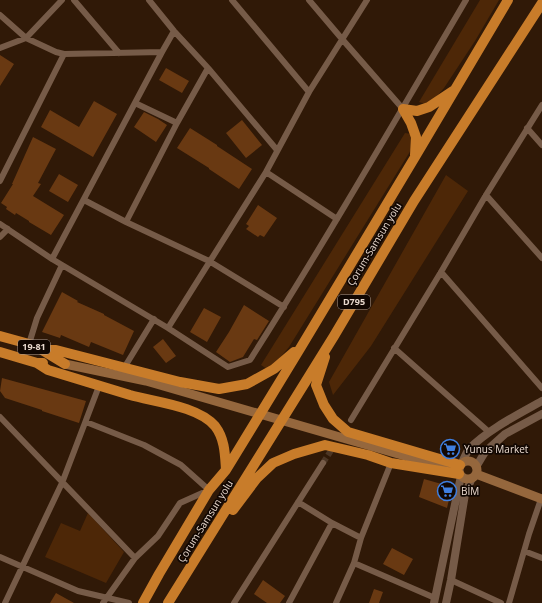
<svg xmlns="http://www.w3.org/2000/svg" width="542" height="603" viewBox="0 0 542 603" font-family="'Open Sans',sans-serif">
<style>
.green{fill:#4d2707}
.building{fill:#693912}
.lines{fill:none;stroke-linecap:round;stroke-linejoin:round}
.minor-tunnel{stroke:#4c3625;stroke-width:6;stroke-dasharray:6 3;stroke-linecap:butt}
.minor{stroke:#765b48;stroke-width:6}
.tertiary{stroke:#765b48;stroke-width:8}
.secondary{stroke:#95673d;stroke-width:9}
.trunk{stroke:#c87c2a;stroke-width:10}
.labels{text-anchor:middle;stroke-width:3.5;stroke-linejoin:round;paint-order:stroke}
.shield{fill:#110702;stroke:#a99b92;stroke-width:1}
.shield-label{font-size:9px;font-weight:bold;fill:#eadacf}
.street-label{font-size:10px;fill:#eadacf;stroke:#110702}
.poi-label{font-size:10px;fill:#eadacf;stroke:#110702;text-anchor:start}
</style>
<rect width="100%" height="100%" fill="#301907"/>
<path class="green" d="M480 0H499L475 41 444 88 429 105 419 102Z
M405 133 411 134V150L289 347 279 359 267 369 261 365Z
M446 175 468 191 371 346 333 395 329 382Z
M88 513 124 552 106 583 45 557 61 523 80 531Z"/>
<path class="building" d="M0 55 14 64 0 86Z
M166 68 189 81 182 93 159 80Z
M94 101 117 114 93 157 41 127 50 110 79 127Z
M144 112 158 119 167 125 156 142 134 127Z
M242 120 262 145 246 158 226 133Z
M190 128 217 145V146L252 169 239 189 209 169V168L177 148Z
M33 137 56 149 38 183 41 184 33 196 64 215 51 235 29 222V221L16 213 15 215 6 209 7 207 1 203 13 184H12Z
M59 174 78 185 68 202 49 191Z
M258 205 277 218 264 237 260 235 258 237 246 229 249 226 246 224Z
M62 292 78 301 77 302 104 314V315L134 331 123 355 91 342 89 347 61 335 60 338 42 332Z
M244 305 269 321 257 340 254 339 243 357 230 362 216 352 229 332Z
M204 308 221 317 207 342 190 332Z
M163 339 176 356 166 363 153 347Z
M2 378 86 401 79 423 42 411V410L5 398 0 391Z
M424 479 452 487 447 508 419 497Z
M392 548 413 559 404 575 383 564Z
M263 580 285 596 280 603H267L254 594Z
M374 589 383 592 379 603H369Z
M56 593 74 603H50Z"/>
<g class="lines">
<path class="minor-tunnel" d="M323 463 334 446"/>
<path class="minor" d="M74 0 119 53
M149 0 174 31 208 68 277 150
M232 0 309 92
M309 0 342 39 403 109
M0 15 26 38 62 0
M0 48 26 38 56 52 64 54 162 52
M135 103 177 123
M527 128 542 145
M266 172 337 219
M0 181 64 54
M486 195 542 258
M84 200 126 222 209 261 284 307
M126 222 177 123 208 68
M0 224 52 259 168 328 228 367 250 360C325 242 395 121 466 0
M0 237 8 229
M52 259 162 52 174 31
M441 272 542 388
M168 328 266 172 309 92 367 0
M29 344 37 318 62 265
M394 348 489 432
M124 368 154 319
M0 417 135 558
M351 420 441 272 486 195 542 105
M86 422 144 445 181 465 209 490 180 503 158 536 135 558 103 603
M298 502 332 523 361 538
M524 551 542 558
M0 557 78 591 129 603
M354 563 435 598
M451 580 501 603
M5 603 62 483 99 386
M234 603 323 463
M289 603 332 523
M336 603 354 563 361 538 391 463
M509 603 529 534 541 499"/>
<path class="tertiary" d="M462 463C464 458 466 453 469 449 487 430 519 414 542 401
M476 467 485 452 505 434 542 414
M434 603 461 476
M446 603 451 580 465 494 472 478"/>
<path class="secondary" d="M65 364 146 381 419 460 458 469
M459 470a9 9 0 1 1 18 0a9 9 0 1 1-18 0Z
M476 474 542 499"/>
<path class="trunk" d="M403 109 417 111 429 107 453 91
M403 109 411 123 416 137 415 155
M0 336 29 344 42 350 65 364
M42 350H56L180 382 219 389 247 384 274 369 294 352
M0 352 37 363H43
M325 357 316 385 324 405 333 419 348 432 460 465
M37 363 48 370C75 378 103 387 130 395 155 402 198 406 215 426 225 439 225 455 226 470
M233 510 257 478 273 463 294 454 325 445 368 455 391 463 459 474
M143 603 159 574 209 490 226 470 301 347 415 157 508 0
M168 603 334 336 414 201 542 3"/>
</g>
<defs>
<g id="supermarket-ring" transform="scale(1)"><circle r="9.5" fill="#110702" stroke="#3f7fe0" stroke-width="1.5"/><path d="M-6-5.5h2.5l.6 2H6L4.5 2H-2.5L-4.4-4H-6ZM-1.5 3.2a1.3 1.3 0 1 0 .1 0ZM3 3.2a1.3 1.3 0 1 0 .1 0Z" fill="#3f7fe0"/></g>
</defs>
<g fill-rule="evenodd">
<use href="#supermarket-ring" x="450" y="449"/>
<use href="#supermarket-ring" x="447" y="491"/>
</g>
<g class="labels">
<g class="shield">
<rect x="338" y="295" width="32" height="14" rx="3"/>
<rect x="18" y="340" width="32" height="14" rx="3"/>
</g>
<g class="shield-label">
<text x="354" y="305">D795</text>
<text x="34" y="350">19-81</text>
</g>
<g class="street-label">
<text transform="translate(374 244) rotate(-59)" y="4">Çorum-Samsun yolu</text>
<text transform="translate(205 521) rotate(-58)" y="4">Çorum-Samsun yolu</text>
</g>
<g class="poi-label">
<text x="464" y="453">Yunus Market</text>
<text x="461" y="495">BİM</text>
</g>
</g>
</svg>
